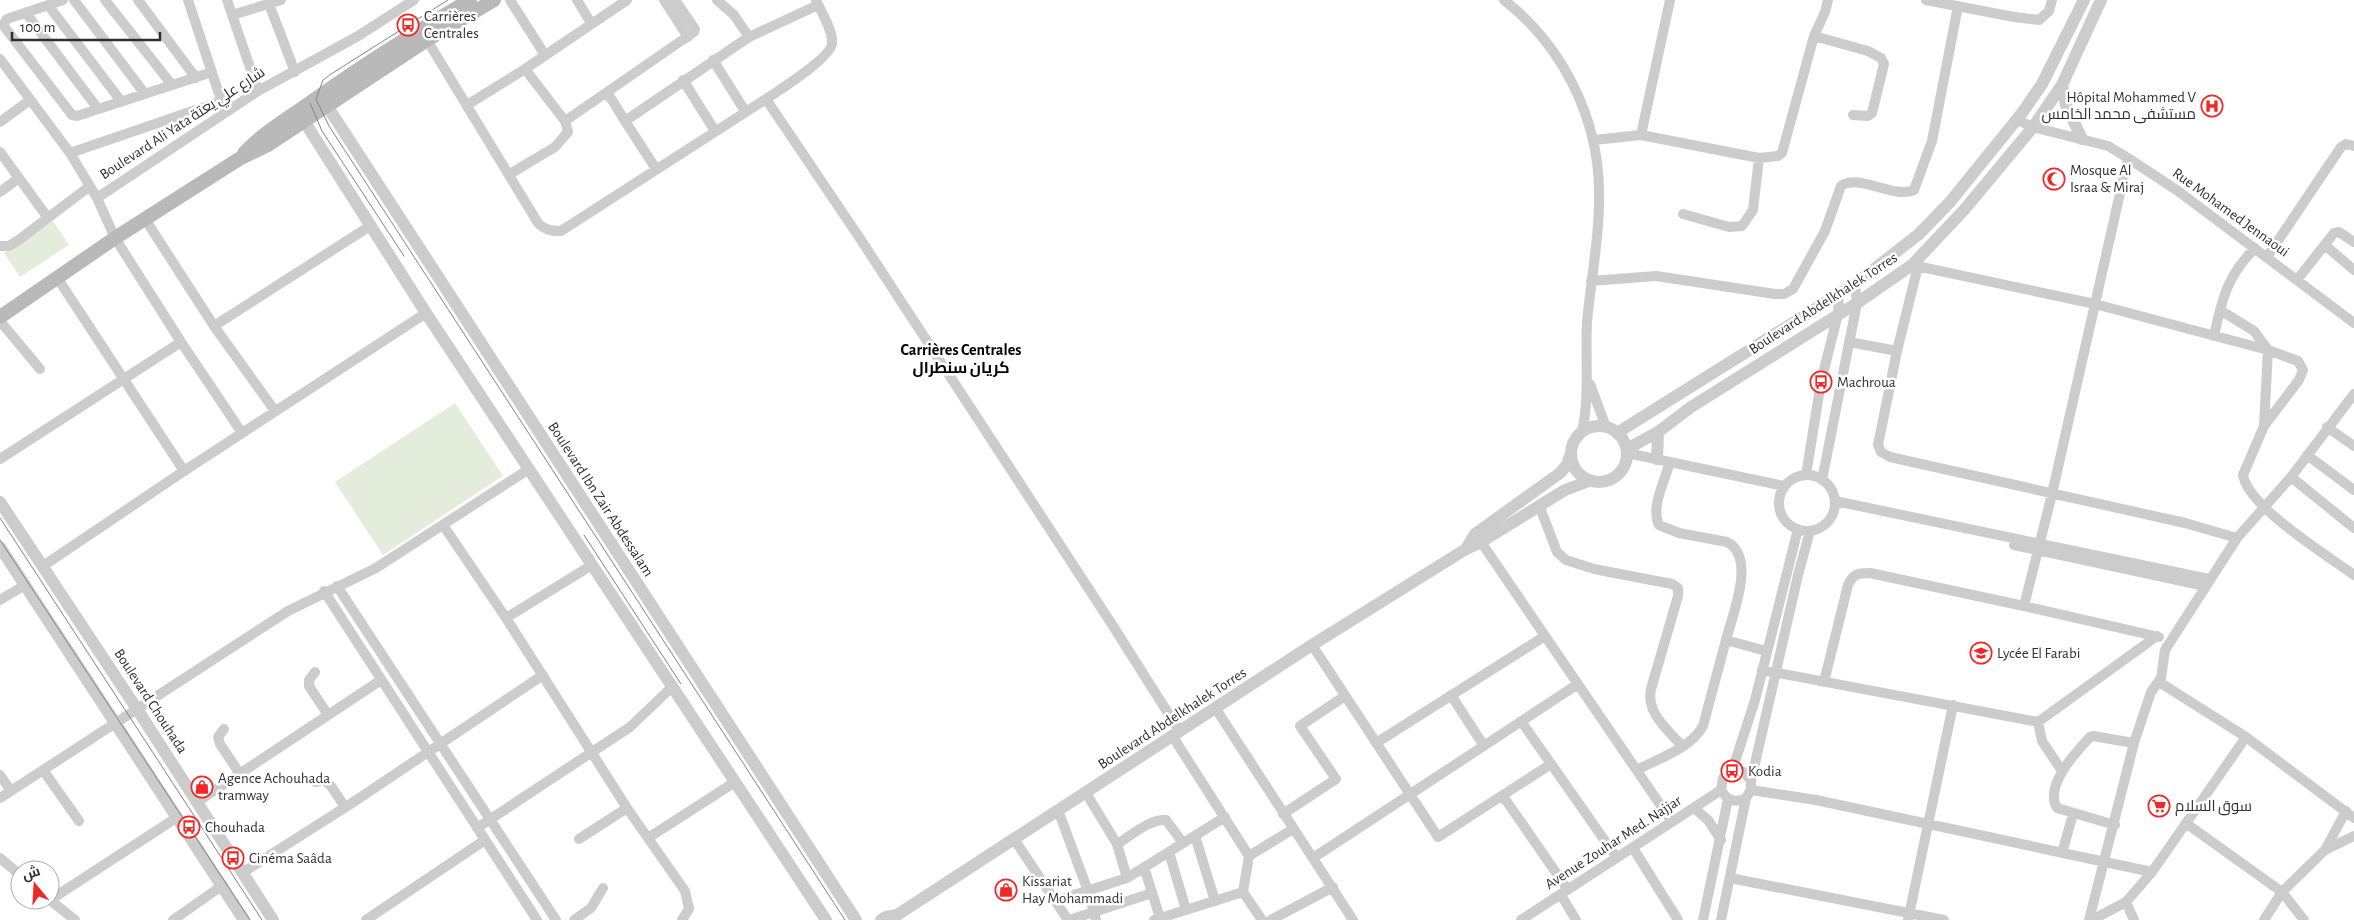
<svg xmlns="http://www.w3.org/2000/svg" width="2354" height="920" viewBox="0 0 2354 920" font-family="'Alegreya Sans',Cairo,sans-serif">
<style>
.green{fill:#e4eddc}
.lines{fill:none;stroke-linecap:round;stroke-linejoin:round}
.minor{stroke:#ccc;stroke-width:10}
.tertiary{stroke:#ccc;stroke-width:12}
.secondary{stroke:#b9b9b9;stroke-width:14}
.tram{stroke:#848484;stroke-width:1}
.labels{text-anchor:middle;stroke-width:5;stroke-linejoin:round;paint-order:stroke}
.poi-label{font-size:15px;fill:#2f2f2f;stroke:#fff;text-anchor:start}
.street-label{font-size:15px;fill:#2f2f2f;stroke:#fff}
.neighbourhood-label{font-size:16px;font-weight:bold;fill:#000;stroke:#fff}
</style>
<rect width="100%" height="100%" fill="#fff"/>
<path class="green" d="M53 221 69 245 20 277 4 253Z
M455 403 503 476 383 555 335 482Z"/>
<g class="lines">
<path class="minor" d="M63 0 7 19 3 25 72 115 77 116 212 72
M74 0 145 94
M105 0 172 85
M138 0 196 78
M188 0 223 106
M227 0 258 91
M510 0 545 55
M577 0 591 23
M664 0 688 37
M717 0 734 15 749 37
M816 0C821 12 833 30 832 43 832 57 778 91 766 99L861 240 1113 626 1180 732
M1504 0C1562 45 1598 117 1599 190 1600 234 1591 279 1587 322 1585 359 1590 396 1582 432
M1926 0 2014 17 2039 20 2049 11 2052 0
M269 4 295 72
M48 5 121 101
M26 13 98 109
M232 15 281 0
M1814 36 1868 51 1881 58 1884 64 1872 113 1868 116 1853 115
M427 40 538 223C545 230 551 231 561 231L766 99
M0 59 70 153 97 198 115 238 181 342 242 433
M713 60 745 111
M683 80 715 131
M607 92 625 121
M467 105 525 69 627 0
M2017 120 2033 127 2108 146 2128 158 2178 191 2354 323
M565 121 694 32 695 29 675 0
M0 122 30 100
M1641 135 1670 0
M1594 140 1641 135 1759 158 1778 156 1782 153 1814 36 1825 12 1828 0
M0 152 48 218
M70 153 222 101
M656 169 625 121 749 37 818 5
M510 174 555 147 568 132 565 121 525 69
M0 192 19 178
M97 198 258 91 358 36 414 0
M1683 214 1729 227 1742 226 1753 210 1759 158
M145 219 214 326 275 411
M0 246H9L20 239 90 186
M2326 246 2354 270
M2267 257 2341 147 2346 144 2354 146
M1912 265 2095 304 2268 350 2298 361 2303 370 2299 380 2264 426
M58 279 184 471
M2297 280 2334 233 2339 232 2354 242
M1591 281 1656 276 1775 294H1784L1793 289 1825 231 1841 186C1859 173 1892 199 1914 190L1932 141 1958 6
M2220 310 2254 331 2268 350 2264 426 2243 475C2248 507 2327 555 2354 575
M0 321 40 369
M214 326 370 226
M2214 336C2222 299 2227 276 2255 248
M1849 342 1897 351 1878 445 1881 452 1890 457 2185 523 2237 538
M1897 351 1918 266
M1590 384 1606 427
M2327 427 2354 446
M1627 453 1784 486
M2307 455 2354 490
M0 459 181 342
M1668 468C1663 485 1651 508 1659 525L1679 533 1727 542C1757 557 1732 616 1726 640
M1806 475 1821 382 1838 314 1839 294
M1779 503a28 28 0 1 1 56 0a28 28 0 1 1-56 0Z
M2291 477 2354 528
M1822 480 1857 303 1855 284
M1835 501 2209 579
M1539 505 1557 552 1566 560 1594 569 1672 584 1678 588V596L1651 689C1646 713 1667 729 1682 746
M443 525 506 618 627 808 685 891 689 909 682 920
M1481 542 1672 822
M2014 545 2205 586
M43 566 184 471 426 313
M337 586 556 920
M324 591 537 920
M0 600 25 585
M2024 606 2159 637
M506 618 592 565
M1312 645 1438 837 1551 764
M1762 670 2038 722 2157 636
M315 672 309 680V686L328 715
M1824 682 1848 585C1853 574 1858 573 1870 573L2024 606 2052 494 2128 158
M2159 682 2246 737 2354 818
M1451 695 1484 746
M1216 709 1353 920
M1521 721 1617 858
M2038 722 2042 741 2062 771
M224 729 218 737 220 744 240 774
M1173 737 1249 856 1293 829
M1376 743 1545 636
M43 770 79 821
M1637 770C1659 758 1690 749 1703 726L1726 640 1766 651
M1732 771 1755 700 1798 529
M0 775 11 791
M1751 781 1744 772 1732 771 1723 778 1721 790C1727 800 1735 804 1746 798L1751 790V781L1798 575 1810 531
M315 782 324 780 331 786 345 807
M1751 790 1816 800 2152 872
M1086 793 1117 844 1127 878
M1503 796 1568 890
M0 798 288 611 376 568 529 469
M197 802 381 680
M1694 808 1708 820 1721 840
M1058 810 1088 891 1096 920
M1283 814 1336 779 1300 726 1345 696
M2187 824 2282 892 2304 920
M2115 825 2057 808C2044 786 2075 753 2090 737L2093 736 2134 743
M477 828 630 727 672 687
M1195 836 1215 901
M648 838 735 782
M579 839 627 808
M1014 839 1068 920
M1117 844C1131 836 1149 819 1166 820L1183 843
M1633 848 1678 920
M2325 850 2354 836
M1169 852 1186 910
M2062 853 2073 814
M0 858 20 875
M1313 858 1578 684
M1144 867 1160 918
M242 873 352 803 543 675
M1730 878 1944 920
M1243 892 1262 920
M1561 895 1576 920
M50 900 176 818
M50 900 75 920
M1055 901 1127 878 1225 817
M2126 902 2134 920
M173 920 223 885
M366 920 485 840
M574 920 591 908 603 888
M1069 920 1152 893
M1154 920 1243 892 1249 856
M1271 920 1333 887
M1521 920 1721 790
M1703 920 1728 799
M1721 920 1746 798
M1908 920 1953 705
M2089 920 2134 743 2151 692 2161 678 2165 650 2237 538 2291 477 2354 394
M2092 920 2126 902 2152 872 2246 737
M2264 920 2282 892 2325 850 2346 811"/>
<path class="tertiary" d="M2062 85 2066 105 2082 139
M322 98 856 920
M299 113 426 313 826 920
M1571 454a28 28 0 1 1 56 0a28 28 0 1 1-56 0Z
M1617 433 1855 284 1919 234 1950 202 2022 113 2042 84 2084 0
M1627 449 1658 432 1691 407 1857 303 1912 265 1964 210 2033 127 2062 85 2101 0
M1657 459 1658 432
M0 502 137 709 273 920
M0 547 244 920
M1466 549 1475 534 1560 473 1567 465 1571 453
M881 920 886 917 897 915 1312 645 1466 549 1481 542 1565 490 1589 481"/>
<path class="secondary" d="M244 153C267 129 295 114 321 95 369 61 419 30 470 0
M0 317 115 238 239 159 268 145 427 40 494 0"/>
<path class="tram" d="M448 0 331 74 323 80 316 99 329 126 845 920
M310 103 322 131 404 256
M0 518 262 920
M584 535 681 684
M0 540 250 920"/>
</g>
<defs>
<g id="bus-ring" transform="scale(1.125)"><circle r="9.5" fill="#fff" stroke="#f02827" stroke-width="1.5"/><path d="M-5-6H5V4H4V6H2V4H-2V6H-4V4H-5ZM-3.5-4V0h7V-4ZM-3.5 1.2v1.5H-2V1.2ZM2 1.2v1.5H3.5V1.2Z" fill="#f02827"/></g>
<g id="hospital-ring" transform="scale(1.125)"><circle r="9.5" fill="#fff" stroke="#f02827" stroke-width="1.5"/><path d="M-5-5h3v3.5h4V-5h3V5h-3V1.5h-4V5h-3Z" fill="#f02827"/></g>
<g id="mosque-ring" transform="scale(1.125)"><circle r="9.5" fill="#fff" stroke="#f02827" stroke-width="1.5"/><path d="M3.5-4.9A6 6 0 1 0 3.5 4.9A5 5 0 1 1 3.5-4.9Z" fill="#f02827"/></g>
<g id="school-ring" transform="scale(1.125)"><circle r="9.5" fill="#fff" stroke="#f02827" stroke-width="1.5"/><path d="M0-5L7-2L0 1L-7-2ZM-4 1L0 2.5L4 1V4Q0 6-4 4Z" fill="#f02827"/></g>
<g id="shop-ring" transform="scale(1.125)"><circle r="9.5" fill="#fff" stroke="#f02827" stroke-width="1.5"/><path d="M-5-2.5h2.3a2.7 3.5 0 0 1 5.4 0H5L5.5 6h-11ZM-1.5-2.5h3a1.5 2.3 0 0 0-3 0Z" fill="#f02827"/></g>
<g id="supermarket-ring" transform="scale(1.125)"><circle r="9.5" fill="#fff" stroke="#f02827" stroke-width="1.5"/><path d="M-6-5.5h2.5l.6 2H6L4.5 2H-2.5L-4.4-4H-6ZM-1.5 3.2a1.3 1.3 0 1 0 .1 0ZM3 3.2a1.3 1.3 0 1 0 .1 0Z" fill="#f02827"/></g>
</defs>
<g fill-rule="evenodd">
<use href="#bus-ring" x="408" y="25"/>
<use href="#hospital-ring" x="2212" y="106"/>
<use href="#mosque-ring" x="2054" y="179"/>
<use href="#bus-ring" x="1821" y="382"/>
<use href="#school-ring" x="1981" y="653"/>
<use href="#bus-ring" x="1732" y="771"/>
<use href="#shop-ring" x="202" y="787"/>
<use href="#supermarket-ring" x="2159" y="806"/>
<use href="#bus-ring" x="189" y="827"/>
<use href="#bus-ring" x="233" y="858"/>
<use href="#shop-ring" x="1006" y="890"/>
</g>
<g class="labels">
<g class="poi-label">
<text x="424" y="21">Carrières<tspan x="424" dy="17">Centrales</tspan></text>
<text x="2196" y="102" text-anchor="end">Hôpital Mohammed V<tspan x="2196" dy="17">مستشفى محمد الخامس</tspan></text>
<text x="2070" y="175">Mosque Al<tspan x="2070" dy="17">Israa &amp; Miraj</tspan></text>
<text x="1837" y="387">Machroua</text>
<text x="1997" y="658">Lycée El Farabi</text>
<text x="1748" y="776">Kodia</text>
<text x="218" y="783">Agence Achouhada<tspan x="218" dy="17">tramway</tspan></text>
<text x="2175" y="811">سوق السلام</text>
<text x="205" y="832">Chouhada</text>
<text x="249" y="863">Cinéma Saâda</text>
<text x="1022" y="886">Kissariat<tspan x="1022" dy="17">Hay Mohammadi</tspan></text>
</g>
<g class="street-label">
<text transform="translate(182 123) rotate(-33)" y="5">Boulevard Ali Yata شارع علي يعتة</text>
<text transform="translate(2231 212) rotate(36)" y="5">Rue Mohamed Jennaoui</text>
<text transform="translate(1823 303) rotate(-33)" y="5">Boulevard Abdelkhalek Torres</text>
<text transform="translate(601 499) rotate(57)" y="5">Boulevard Ibn Zair Abdessalam</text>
<text transform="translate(151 701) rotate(57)" y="5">Boulevard Chouhada</text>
<text transform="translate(1172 718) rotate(-33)" y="5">Boulevard Abdelkhalek Torres</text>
<text transform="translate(1613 842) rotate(-33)" y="5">Avenue Zouhar Med. Najjar</text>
</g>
<g class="neighbourhood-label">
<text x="961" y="355">Carrières Centrales<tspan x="961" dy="18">كريان سنطرال</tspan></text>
</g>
</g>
<g transform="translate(35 885) rotate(342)"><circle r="24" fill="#ffffff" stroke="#acacac"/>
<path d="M0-4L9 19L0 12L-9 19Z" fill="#f02827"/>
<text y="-8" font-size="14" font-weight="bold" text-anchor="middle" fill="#2f2f2f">ش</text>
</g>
<path d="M12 32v8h148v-8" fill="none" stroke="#2f2f2f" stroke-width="2.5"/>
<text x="20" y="32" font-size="15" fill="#2f2f2f" stroke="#ffffff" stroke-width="4" paint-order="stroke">100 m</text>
</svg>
